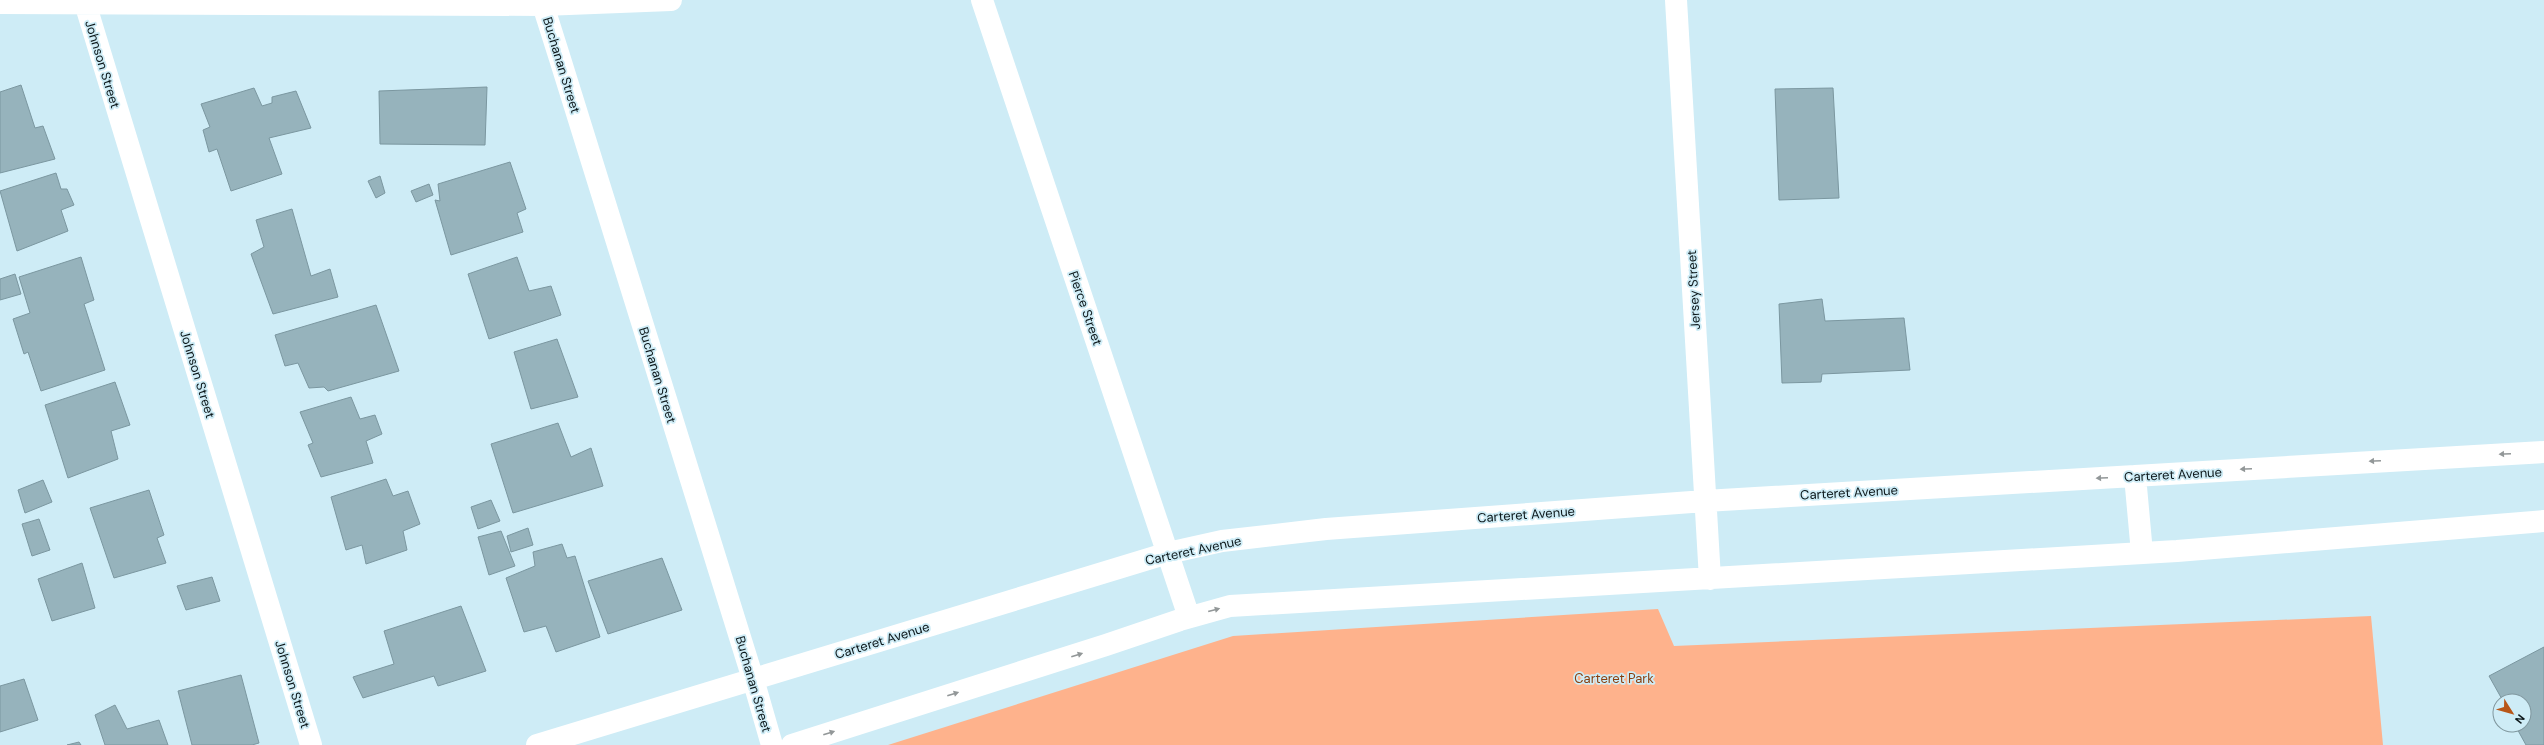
<svg xmlns="http://www.w3.org/2000/svg" width="2544" height="745" viewBox="0 0 2544 745" font-family="'DM Sans',sans-serif">
<style>
.green{fill:#feb28c}
.building{fill:#96b3bc;stroke:#7b97a0}
.lines{fill:none;stroke-linecap:round;stroke-linejoin:round}
.minor{stroke:#fff;stroke-width:22}
.oneway{fill:#929798}
.labels{text-anchor:middle;stroke-width:3.5;stroke-linejoin:round;paint-order:stroke}
.street-label{font-size:13px;fill:#0c171a;stroke:#ceecf6}
.park-label{font-size:13px;fill:#893e0e;stroke:#ceecf6}
</style>
<rect width="100%" height="100%" fill="#ceecf6"/>
<path class="green" d="M1658 609 1674 646 2371 616 2383 745H888L1233 636Z"/>
<path class="building" d="M21 85 35 128 43 126 55 159 0 173V92Z
M487 87 485 145 380 144 379 91Z
M254 88 262 106 272 103V97L296 91 311 128 269 138 282 174 231 191 217 149 209 152 203 130 210 127 201 104Z
M1833 88 1839 198 1779 200 1775 89Z
M510 162 526 209 517 213 523 232 451 255 435 200 440 201 438 184Z
M56 173 61 189H67L74 205 61 210 68 231 17 251 0 191Z
M380 176 385 193 376 198 368 181Z
M429 184 433 195 416 202 411 191Z
M292 209 311 276 330 269 338 297 273 314 251 254 264 247 256 220Z
M81 257 94 300 84 304 105 370 41 391 28 352 24 354 13 319 30 313 19 277Z
M517 257 529 291 551 286 561 315 489 339 468 274Z
M15 274 21 294 0 300V279Z
M1822 299 1825 321 1904 318 1910 370 1822 374 1821 382 1782 383 1779 304Z
M376 305 399 371 328 391 324 387 309 388 298 363 285 366 275 335Z
M557 339 578 397 531 409 514 352Z
M115 382 130 425 111 431 118 459 68 478 45 405Z
M351 397 360 419 375 415 382 434 366 441 373 463 321 477 308 445 313 443 300 412Z
M558 423 571 457 591 448 603 486 513 513 491 444Z
M386 479 393 496 408 491 420 524 403 531 407 550 366 564 362 545 346 550 331 497Z
M43 480 52 502 25 513 18 490Z
M149 490 164 535 157 538 166 563 114 578 90 508Z
M491 500 500 521 478 529 471 507Z
M39 519 50 550 32 556 22 524Z
M528 528 533 545 511 552 507 536Z
M501 531 515 566 489 575 478 537Z
M562 544 567 558 575 556 600 637 556 652 546 626 524 632 506 578 535 566 533 552Z
M662 558 682 610 608 634 588 581Z
M82 563 95 608 52 621 38 579Z
M212 577 220 601 186 610 177 586Z
M461 606 486 671 438 686 434 676 363 698 353 677 394 664 384 631Z
M2544 647V745H2526L2515 725H2524V701H2503L2489 676Z
M241 675 259 743 252 745H192L178 691Z
M24 679 38 720 0 732V686Z
M115 705 127 729 159 720 168 745H105L95 715Z
M79 742 81 745H67Z"/>
<g class="lines">
<path class="minor" d="M538 0 543 5 561 62 753 679 772 745
M982 0 1189 617
M1676 0 1710 579
M0 3 543 5 671 0
M85 3 311 745
M2135 476 2142 553
M537 745 1168 553 1222 541 1326 529 1705 501 2544 452
M792 745 1106 645 1180 620 1230 606 2177 551 2544 521"/>
</g>
<defs><path id="oneway-solid" d="M-6-.8H1V-3.2L6.5 0L1 3.2V.8H-6Z"/></defs>
<g class="oneway">
<use href="#oneway-solid" transform="translate(2505 454) rotate(177)"/>
<use href="#oneway-solid" transform="translate(2375 461) rotate(177)"/>
<use href="#oneway-solid" transform="translate(2246 469) rotate(177)"/>
<use href="#oneway-solid" transform="translate(2102 478) rotate(177)"/>
<use href="#oneway-solid" transform="translate(1214 610) rotate(-15)"/>
<use href="#oneway-solid" transform="translate(1077 655) rotate(-18)"/>
<use href="#oneway-solid" transform="translate(953 694) rotate(-18)"/>
<use href="#oneway-solid" transform="translate(829 733) rotate(-18)"/>
</g>
<g class="labels">
<g class="street-label">
<text transform="translate(103 64) rotate(73)" y="5">Johnson Street</text>
<text transform="translate(562 65) rotate(73)" y="5">Buchanan Street</text>
<text transform="translate(1693 290) rotate(-93)" y="5">Jersey Street</text>
<text transform="translate(1086 308) rotate(71)" y="5">Pierce Street</text>
<text transform="translate(198 374) rotate(73)" y="5">Johnson Street</text>
<text transform="translate(658 375) rotate(73)" y="5">Buchanan Street</text>
<text transform="translate(2173 474) rotate(-3)" y="5">Carteret Avenue</text>
<text transform="translate(1849 492) rotate(-3)" y="5">Carteret Avenue</text>
<text transform="translate(1526 514) rotate(-4)" y="5">Carteret Avenue</text>
<text transform="translate(1193 550) rotate(-12)" y="5">Carteret Avenue</text>
<text transform="translate(882 640) rotate(-17)" y="5">Carteret Avenue</text>
<text transform="translate(293 684) rotate(73)" y="5">Johnson Street</text>
<text transform="translate(754 684) rotate(74)" y="5">Buchanan Street</text>
</g>
<g class="park-label">
<text x="1614" y="683">Carteret Park</text>
</g>
</g>
<g transform="translate(2512 713) rotate(127)"><circle r="19" fill="#ceecf6" stroke="#80979e"/>
<path d="M0-3L7 15L0 10L-7 15Z" fill="#b85618"/>
<text y="-6" font-size="11" font-weight="bold" text-anchor="middle" fill="#0c171a">N</text>
</g>
</svg>
